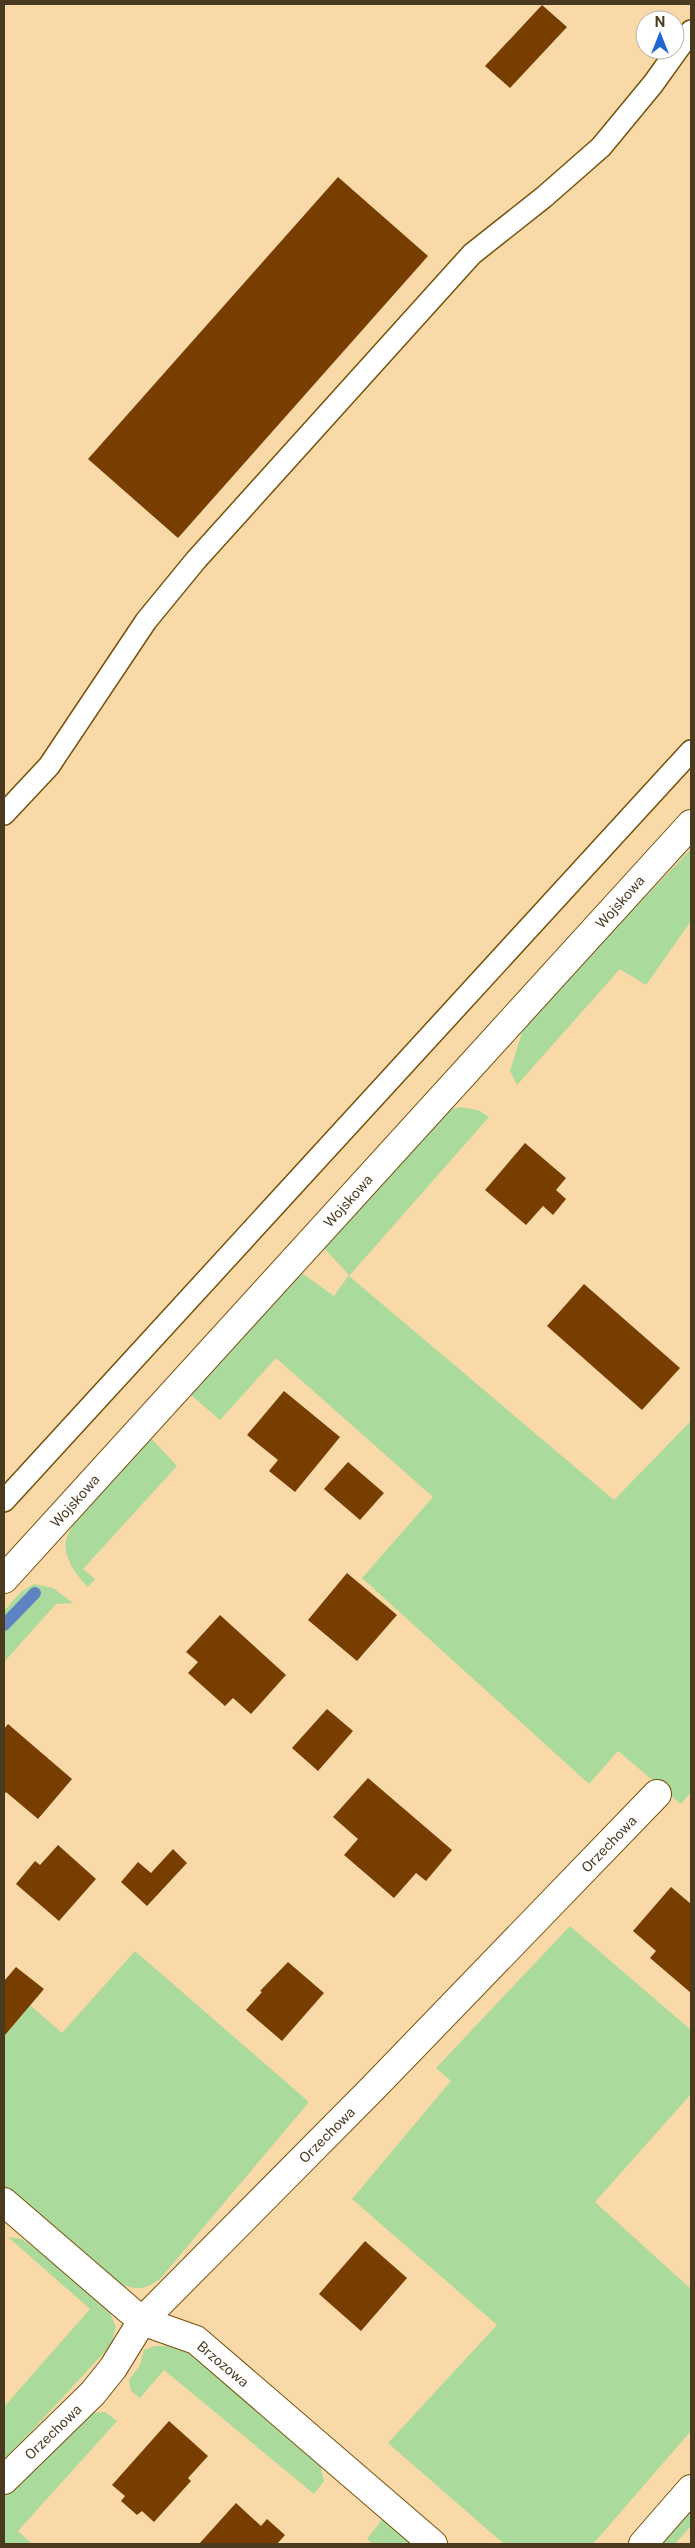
<svg xmlns="http://www.w3.org/2000/svg" width="695" height="2548" viewBox="0 0 695 2548" font-family="'Public Sans',sans-serif">
<style>
.green{fill:#abda9d}
.lines{fill:none;stroke-linecap:round;stroke-linejoin:round}
.stream{stroke:#5d84c0;stroke-width:12}
.building{fill:#773e00}
.service-casing{stroke:#74520a;stroke-width:24}
.minor-casing{stroke:#74520a;stroke-width:30}
.service{stroke:#fff;stroke-width:21}
.minor{stroke:#fff;stroke-width:28}
.labels{text-anchor:middle;stroke-width:5;stroke-linejoin:round;paint-order:stroke}
.street-label{font-size:14px;fill:#4a3a20;stroke:#fff}
</style>
<rect width="100%" height="100%" fill="#f9d9a7"/>
<path class="green" d="M691 849V921L646 985 620 969 517 1085 510 1071 525 1023Z
M460 1107 478 1110 489 1117 349 1276 614 1500 691 1421V1792L681 1804 618 1751 589 1784 362 1578 433 1497 276 1358 220 1420 191 1395 299 1271 334 1296 349 1275 323 1247 447 1111Z
M150 1437 177 1466 83 1569 95 1579 88 1587C77 1577 62 1555 66 1540 74 1513 129 1460 150 1437Z
M34 1584 53 1588 73 1603 56 1604 4 1662V1611L21 1592Z
M570 1926 691 2030V2094L595 2202 691 2289V2431L593 2544H504L388 2443 497 2325 352 2199 451 2081 436 2068Z
M135 1951 309 2102 160 2279C155 2282 148 2287 142 2288 110 2294 29 2211 4 2188V2036L30 2005 62 2033Z
M8 2237 22 2239 106 2303 116 2327 111 2345 4 2461V2407L90 2309Z
M155 2346H171L190 2354 320 2464 324 2481 314 2494 164 2370 140 2398 131 2391 129 2380 140 2365 144 2350Z
M105 2412 117 2421 18 2531 32 2544H4V2497L91 2413Z
M691 2501V2526L675 2544H653Z
M384 2517 418 2544H373L367 2539Z"/>
<g class="lines">
<path class="stream" d="M4 1625 35 1593"/>
</g>
<path class="building" d="M542 5 567 27 510 88 485 66Z
M338 177 428 256 178 538 88 459Z
M525 1143 566 1178 556 1190 566 1199 553 1215 543 1206 526 1225 485 1190Z
M584 1284 680 1368 642 1410 547 1326Z
M284 1391 340 1437 295 1492 269 1471 278 1460 247 1435Z
M348 1462 384 1493 360 1520 324 1489Z
M347 1573 397 1615 357 1661 308 1620Z
M220 1615 286 1675 251 1714 233 1698 225 1706 188 1673 198 1662 186 1652Z
M327 1709 353 1731 318 1771 292 1748Z
M8 1724 72 1779 38 1819 6 1792 4 1795V1729Z
M368 1778 452 1850 426 1881 416 1873 394 1898 344 1855 358 1839 333 1817Z
M58 1845 96 1879 59 1921 16 1884 35 1861 40 1865Z
M173 1849 187 1863 147 1906 121 1882 138 1862 151 1873Z
M671 1887 691 1904V1993L650 1958 656 1951 633 1931Z
M288 1962 324 1993 282 2041 246 2010 262 1992 260 1991Z
M16 1967 44 1989 5 2035 4 1981Z
M365 2241 407 2278 361 2331 319 2294Z
M169 2421 208 2456 188 2478 191 2481 154 2522 142 2511 137 2515 121 2501 125 2496 112 2485Z
M236 2503 261 2526 267 2519 285 2535 277 2544H199Z"/>
<g class="lines">
<g class="service-casing">
<path id="service" d="M4 814 49 766 146 621 196 560 472 254 544 197 601 147 653 84 691 31
M4 1501 691 751"/>
</g>
<g class="minor-casing">
<path id="minor" d="M4 1579 691 824
M4 2202 142 2321 196 2340 433 2544
M4 2480 93 2393 113 2368 142 2321 374 2087 657 1794
M643 2544 691 2489"/>
</g>
<use href="#service" class="service"/>
<use href="#minor" class="minor"/>
</g>
<g class="labels">
<g class="street-label">
<text transform="translate(620 902) rotate(-48)" y="5">Wojskowa</text>
<text transform="translate(348 1201) rotate(-48)" y="5">Wojskowa</text>
<text transform="translate(75 1501) rotate(-48)" y="5">Wojskowa</text>
<text transform="translate(609 1844) rotate(-46)" y="5">Orzechowa</text>
<text transform="translate(327 2135) rotate(-45)" y="5">Orzechowa</text>
<text transform="translate(223 2364) rotate(40)" y="5">Brzozowa</text>
<text transform="translate(53 2432) rotate(-44)" y="5">Orzechowa</text>
</g>
</g>
<rect width="695" height="2548" fill="none" stroke="#4a3a20" stroke-width="10"/>
<g transform="translate(660 35)"><circle r="24" fill="#ffffff" stroke="#b7b0a6"/>
<path d="M0-4L9 19L0 12L-9 19Z" fill="#1e67d2"/>
<text y="-8" font-size="14" font-weight="bold" text-anchor="middle" fill="#4a3a20">N</text>
</g>
</svg>
